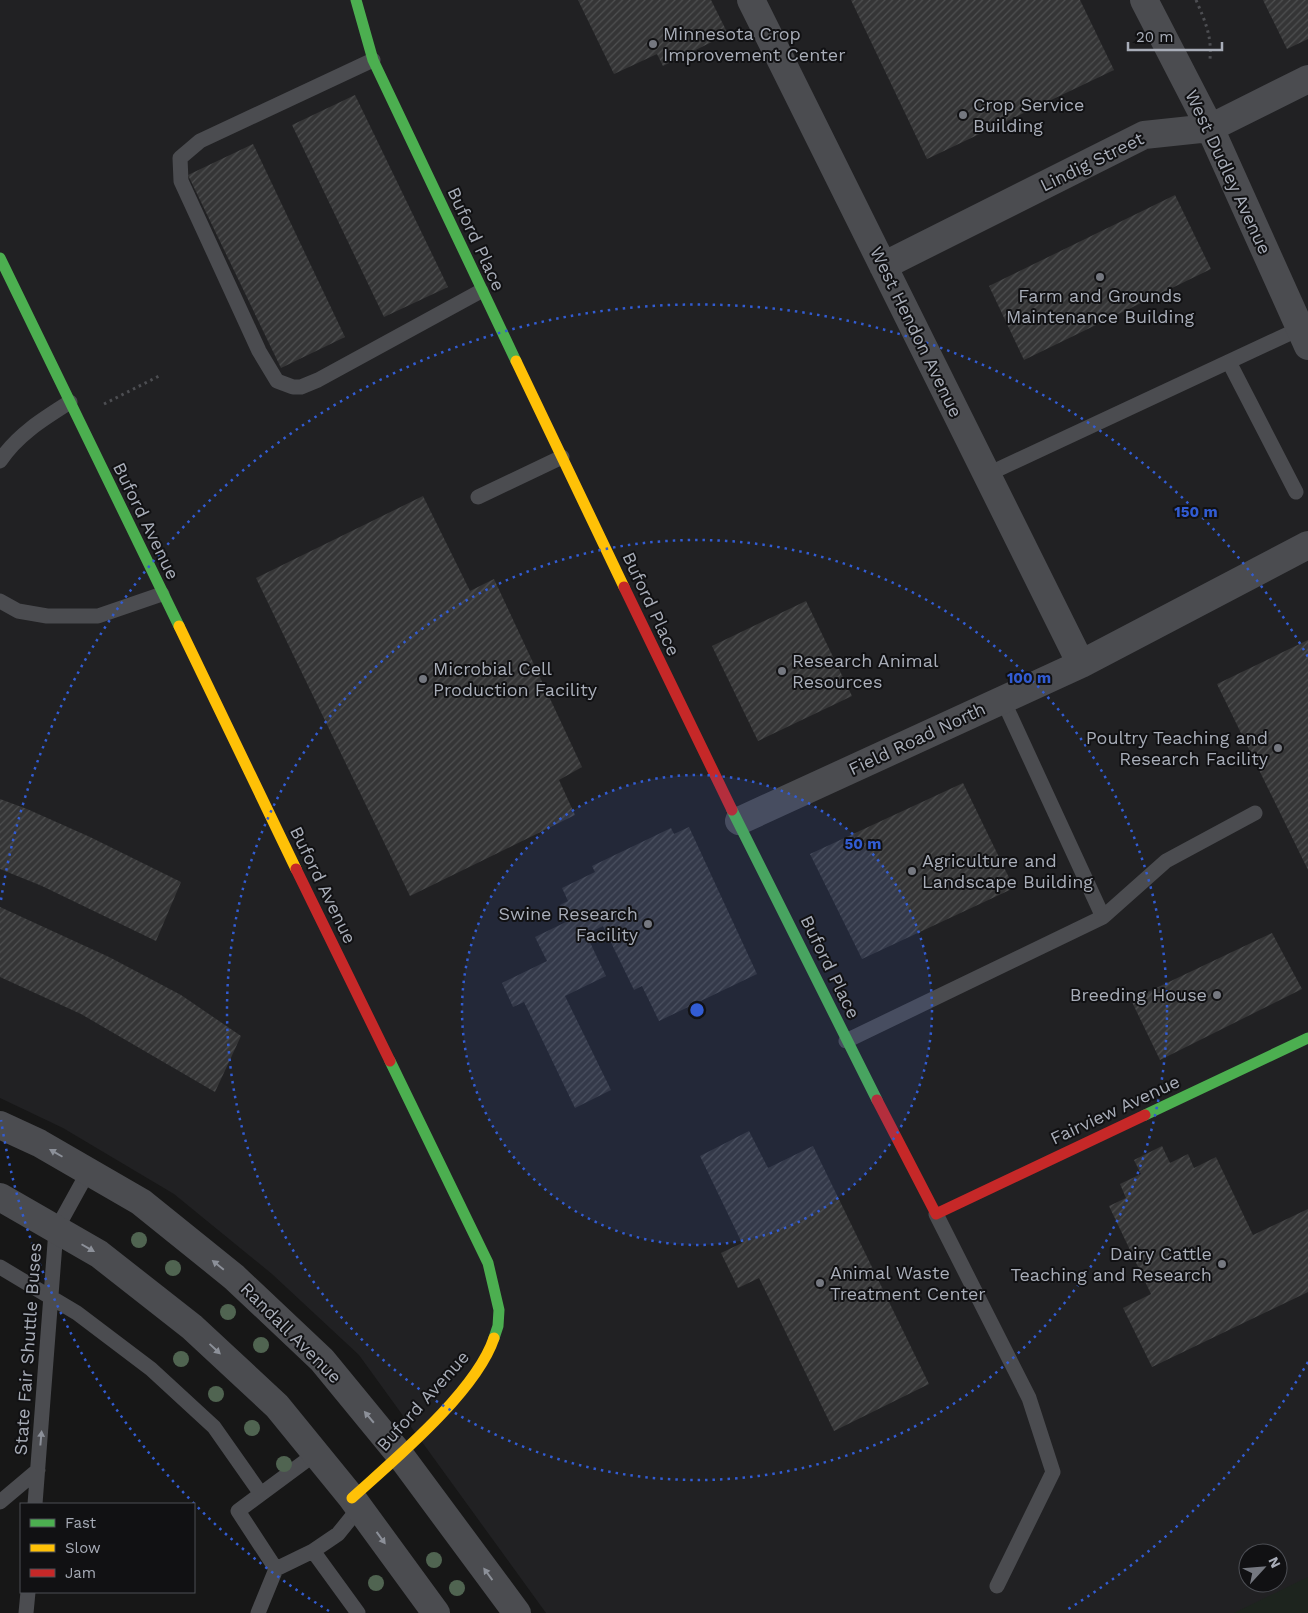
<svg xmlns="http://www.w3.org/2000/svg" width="1308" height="1613" viewBox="0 0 1308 1613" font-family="'Work Sans',sans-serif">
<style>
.built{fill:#212123;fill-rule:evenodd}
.grass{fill:#1d241e}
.building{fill:url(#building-hatch)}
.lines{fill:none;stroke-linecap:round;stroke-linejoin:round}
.path{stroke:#4d4e52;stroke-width:3;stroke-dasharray:2.5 4;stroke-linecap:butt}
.lane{stroke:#4b4c50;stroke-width:15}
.street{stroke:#4b4c50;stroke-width:28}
.fast{stroke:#4caf50;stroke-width:11}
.slow{stroke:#ffc107;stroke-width:11}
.jam{stroke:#c62828;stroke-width:11}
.tree{fill:#506451}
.oneway{fill:#8c9099}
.ring{fill:none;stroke:#325cd3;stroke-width:2.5;stroke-dasharray:2.5 5}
.poi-dot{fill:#757880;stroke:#111113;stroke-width:2}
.labels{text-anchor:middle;stroke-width:4;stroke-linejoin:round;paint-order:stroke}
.poi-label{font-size:18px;fill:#a8adb8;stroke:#111113;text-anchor:start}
.street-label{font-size:18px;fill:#a8adb8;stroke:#111113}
.centre{fill:#325cd3;stroke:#111113;stroke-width:2.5}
.ring-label{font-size:15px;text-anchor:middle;font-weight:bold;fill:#325cd3;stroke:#111113;stroke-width:4;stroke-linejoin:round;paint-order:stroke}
</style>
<defs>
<pattern id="building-hatch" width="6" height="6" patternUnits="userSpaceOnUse" patternTransform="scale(1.25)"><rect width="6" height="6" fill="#353536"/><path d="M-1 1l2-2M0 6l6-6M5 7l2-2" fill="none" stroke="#4f5051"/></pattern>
</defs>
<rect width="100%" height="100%" fill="#171717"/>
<path class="built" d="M0 0H1308V1613H546L359 1355 272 1274 174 1194 63 1128 0 1098ZM1248 1553H1278V1583H1248Z"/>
<path class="grass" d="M1308 1577V1613H1234Z"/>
<path class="building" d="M578 0H711L728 34 663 66 657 54 614 74Z
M851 0H1080L1114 70 927 159Z
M1263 0H1308V39L1287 49Z
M355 95 448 287 384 317 292 125Z
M253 144 345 337 281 368 188 175Z
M1175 195 1211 269 1024 360 989 286Z
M423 496 470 591 494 579 582 767 559 780 575 815 410 896 256 578Z
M806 601 852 696 758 741 712 646Z
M1308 640V870L1217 684Z
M963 783 1014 888 862 959 810 854Z
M0 799 27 809 90 837 181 882 156 941 42 886 0 869Z
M689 827 757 974 659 1021 642 986 634 990 603 926 586 934 606 976 565 996 611 1090 575 1108 524 1002 513 1007 502 983 547 961 535 937 568 921 560 905 568 901 562 888 595 872 592 866 671 828 674 834Z
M0 907 109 957 181 995 241 1036 215 1092 81 1014 0 977Z
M1272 933 1302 989 1160 1060 1131 1000Z
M749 1131 768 1168 813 1146 929 1384 834 1431 759 1278 738 1288 721 1253 742 1243 700 1156Z
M1162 1146 1170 1163 1188 1154 1194 1168 1216 1157 1253 1235 1308 1209V1292L1152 1367 1123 1308 1151 1294 1109 1206 1126 1198 1120 1184 1141 1174 1134 1160Z"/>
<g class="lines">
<path class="path" d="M1196 0C1205 21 1212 36 1210 59
M104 404 161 375"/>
<path class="lane" d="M373 60 200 141 180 158 181 181 259 351 277 381 293 387H301L318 380 481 291
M1229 362 1296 492
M0 461C17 435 43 419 70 402
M986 475 1299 329
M478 497 562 457
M0 601 18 611 47 616H98L162 594
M1103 917 1166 861 1255 813
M846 1041 1103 917 1003 700
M936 1214 1029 1398 1053 1472 997 1586
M0 1267 77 1313 151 1369 214 1427 261 1494 238 1511 276 1569 313 1551 358 1613
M261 1494 315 1454
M0 1502 38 1470
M35 1504 56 1230 88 1172
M313 1551 338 1534 359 1508
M26 1613 28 1592
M258 1613 276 1569"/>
<path class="street" d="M751 0 1081 664
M1144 0 1210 128 1308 346
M883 266 1144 135 1210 128 1308 79
M739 821 1081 664 1308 545
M0 1125 39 1143 141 1202 234 1277 322 1360 400 1455 517 1613
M0 1197 99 1254 192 1327 277 1406 352 1498 436 1613"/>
<path class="fast" d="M356 0 373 60 516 361
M0 258 179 626
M732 810 877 1100
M390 1061 488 1263 499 1310 498 1326 494 1338
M1145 1115 1308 1038"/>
<path class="slow" d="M516 361 624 587
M179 626 296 869
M352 1498C394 1460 476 1392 494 1338"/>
<path class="jam" d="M624 587 732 810
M296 869 390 1061
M877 1100 936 1214 1145 1115"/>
</g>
<g class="tree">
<circle cx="139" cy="1240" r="8"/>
<circle cx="173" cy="1268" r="8"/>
<circle cx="228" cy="1312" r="8"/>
<circle cx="261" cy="1345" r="8"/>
<circle cx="181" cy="1359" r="8"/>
<circle cx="216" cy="1394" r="8"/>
<circle cx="252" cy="1428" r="8"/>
<circle cx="284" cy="1464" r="8"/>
<circle cx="434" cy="1560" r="8"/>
<circle cx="376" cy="1583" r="8"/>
<circle cx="457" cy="1588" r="8"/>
</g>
<defs><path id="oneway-solid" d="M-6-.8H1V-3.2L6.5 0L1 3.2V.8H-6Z" transform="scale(1.25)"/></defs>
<g class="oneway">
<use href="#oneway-solid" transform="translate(56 1153) rotate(-150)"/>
<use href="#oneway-solid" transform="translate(88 1248) rotate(30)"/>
<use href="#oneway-solid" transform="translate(218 1265) rotate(-141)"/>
<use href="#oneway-solid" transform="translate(215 1349) rotate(43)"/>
<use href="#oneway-solid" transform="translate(369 1417) rotate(-130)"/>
<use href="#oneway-solid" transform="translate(41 1438) rotate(-85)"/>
<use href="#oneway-solid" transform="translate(381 1538) rotate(54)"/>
<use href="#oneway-solid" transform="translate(488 1574) rotate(-126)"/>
</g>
<circle cx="697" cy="1010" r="235" fill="#325cd3" fill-opacity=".12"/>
<g class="ring">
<circle cx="697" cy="1010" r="235"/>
<circle cx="697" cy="1010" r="470"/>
<path d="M1308 1362A705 705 0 0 1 1065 1611M329 1611A705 705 0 0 1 1 1120M1 900A705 705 0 0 1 1308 657"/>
</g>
<g class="poi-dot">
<circle cx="653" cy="44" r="5"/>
<circle cx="963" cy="115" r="5"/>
<circle cx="1100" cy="277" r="5"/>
<circle cx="782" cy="671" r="5"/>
<circle cx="423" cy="679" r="5"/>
<circle cx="1278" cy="748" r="5"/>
<circle cx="912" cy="871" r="5"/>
<circle cx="648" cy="924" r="5"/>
<circle cx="1217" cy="995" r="5"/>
<circle cx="1222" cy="1264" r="5"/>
<circle cx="820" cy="1283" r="5"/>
</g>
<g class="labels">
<g class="poi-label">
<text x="663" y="40">Minnesota Crop<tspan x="663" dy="21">Improvement Center</tspan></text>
<text x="973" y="111">Crop Service<tspan x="973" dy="21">Building</tspan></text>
<text x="1100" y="302" text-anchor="middle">Farm and Grounds<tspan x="1100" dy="21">Maintenance Building</tspan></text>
<text x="792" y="667">Research Animal<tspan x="792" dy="21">Resources</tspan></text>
<text x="433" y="675">Microbial Cell<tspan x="433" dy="21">Production Facility</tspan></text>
<text x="1268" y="744" text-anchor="end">Poultry Teaching and<tspan x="1268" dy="21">Research Facility</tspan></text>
<text x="922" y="867">Agriculture and<tspan x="922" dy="21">Landscape Building</tspan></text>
<text x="638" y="920" text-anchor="end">Swine Research<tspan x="638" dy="21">Facility</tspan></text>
<text x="1207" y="1001" text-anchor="end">Breeding House</text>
<text x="1212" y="1260" text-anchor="end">Dairy Cattle<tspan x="1212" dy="21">Teaching and Research</tspan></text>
<text x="830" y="1279">Animal Waste<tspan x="830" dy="21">Treatment Center</tspan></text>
</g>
<g class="street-label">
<text transform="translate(1092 162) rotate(-26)" y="6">Lindig Street</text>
<text transform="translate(1228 172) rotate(65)" y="6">West Dudley Avenue</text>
<text transform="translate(476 239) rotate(65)" y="6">Buford Place</text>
<text transform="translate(916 332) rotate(64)" y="6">West Hendon Avenue</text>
<text transform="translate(146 521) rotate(64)" y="6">Buford Avenue</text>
<text transform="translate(651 604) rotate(65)" y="6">Buford Place</text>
<text transform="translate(917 739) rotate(-25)" y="6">Field Road North</text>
<text transform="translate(323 885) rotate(64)" y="6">Buford Avenue</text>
<text transform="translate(830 967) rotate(64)" y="6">Buford Place</text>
<text transform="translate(1115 1110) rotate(-25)" y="6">Fairview Avenue</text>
<text transform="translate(291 1333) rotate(45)" y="6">Randall Avenue</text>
<text transform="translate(28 1349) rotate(-86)" y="6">State Fair Shuttle Buses</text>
<text transform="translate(423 1401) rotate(-48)" y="6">Buford Avenue</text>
</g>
</g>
<circle cx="697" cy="1010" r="8" class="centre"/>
<g class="ring-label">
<text x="1196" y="517">150 m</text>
<text x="1029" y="683">100 m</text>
<text x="863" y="849">50 m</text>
</g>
<rect x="20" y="1503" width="175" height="90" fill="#111113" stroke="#4d4f55"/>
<rect x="30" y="1519" width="25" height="8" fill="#4caf50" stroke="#4d4f55"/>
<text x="65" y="1528" font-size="15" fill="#a8adb8">Fast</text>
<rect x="30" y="1544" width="25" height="8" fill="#ffc107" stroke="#4d4f55"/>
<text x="65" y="1553" font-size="15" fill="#a8adb8">Slow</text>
<rect x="30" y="1569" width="25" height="8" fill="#c62828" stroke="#4d4f55"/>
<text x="65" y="1578" font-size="15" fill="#a8adb8">Jam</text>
<g transform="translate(1263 1568) rotate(64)"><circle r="24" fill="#111113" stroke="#4d4f55"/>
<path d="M0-4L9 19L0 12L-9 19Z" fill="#757880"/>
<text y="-8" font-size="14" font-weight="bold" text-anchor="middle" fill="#a8adb8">N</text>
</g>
<path d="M1128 42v8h94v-8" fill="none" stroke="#a8adb8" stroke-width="2.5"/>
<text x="1136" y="42" font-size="15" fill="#a8adb8" stroke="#111113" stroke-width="4" paint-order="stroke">20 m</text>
</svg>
